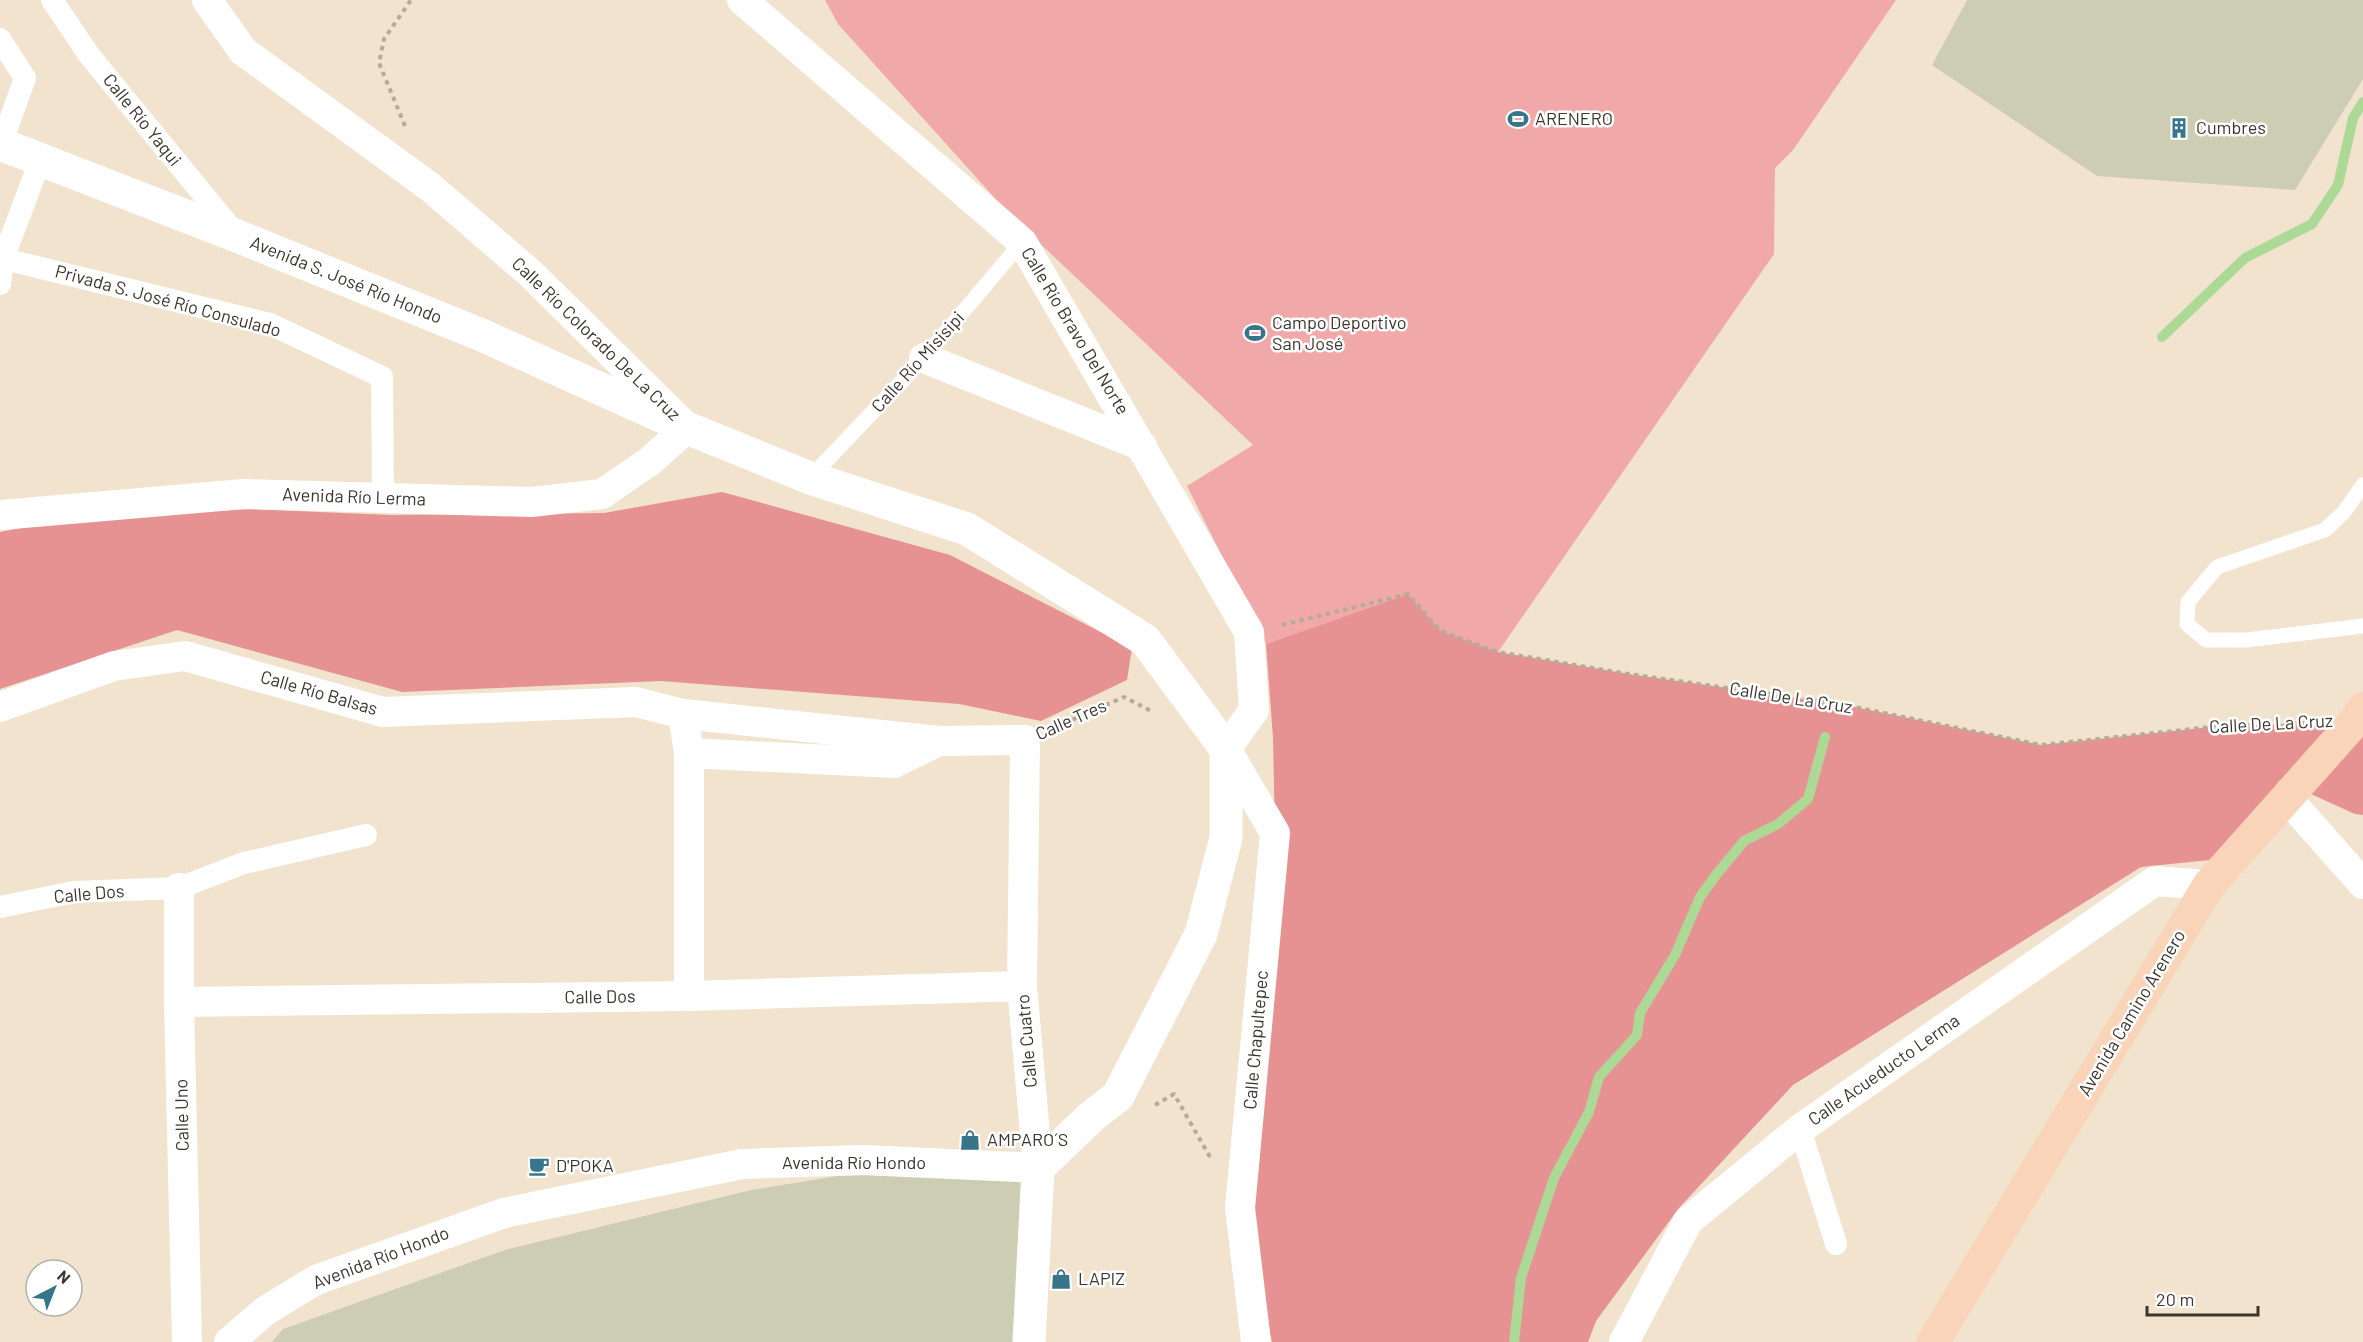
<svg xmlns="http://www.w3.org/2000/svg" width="2363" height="1342" viewBox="0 0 2363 1342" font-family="Barlow,sans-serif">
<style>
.green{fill:#f0a9a8}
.forest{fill:#e79292}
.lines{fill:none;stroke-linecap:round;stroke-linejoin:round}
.stream{stroke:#acda96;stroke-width:10}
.building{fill:#cdcdb4}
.path{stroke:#b6ab99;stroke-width:4;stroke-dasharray:4.5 4.5;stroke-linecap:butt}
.service{stroke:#fff;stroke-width:15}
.pedestrian{stroke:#fff;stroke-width:22}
.minor{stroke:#fff;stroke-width:30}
.tertiary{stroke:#fff;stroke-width:33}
.secondary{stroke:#f9d4b8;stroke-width:33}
.labels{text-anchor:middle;stroke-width:5;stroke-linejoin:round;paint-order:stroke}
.poi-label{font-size:18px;fill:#3b362d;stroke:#fff;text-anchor:start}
.street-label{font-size:18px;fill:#3b362d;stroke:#fff}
</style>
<rect width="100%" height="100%" fill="#f1e3cd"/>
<path class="green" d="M825 0H1896L1793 150 1775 168 1774 254 1498 652 1441 631 1408 594 1266 644 1187 486 1253 445 1011 216 838 24Z"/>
<path class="forest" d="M722 492 950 555 1132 648 1127 680 1041 721 959 704 661 681 402 692 177 630 0 689V532L72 518 249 509 390 515 604 513Z
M1408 594 1441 631 1498 652 1629 674 1840 704 2041 745 2211 727 2355 721 2363 724V815L2355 814 2280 780 2220 859 2141 867 1793 1085 1679 1208 1596 1321 1588 1342H1272L1240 1208 1275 833 1273 738 1266 644Z"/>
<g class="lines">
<path class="stream" d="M2162 337 2245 258 2312 224 2338 185 2353 118 2363 102
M1514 1342 1521 1278 1554 1178 1589 1112 1599 1077 1637 1035 1640 1013 1675 955 1700 897 1716 875 1744 841 1778 824 1808 799 1825 737"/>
</g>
<path class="building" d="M1967 0H2363V79L2295 190 2097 176 1932 65Z
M1038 1168 1022 1342H272L283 1329 505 1250 751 1190 838 1176Z"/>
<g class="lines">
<path class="path" d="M405 126 379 63 384 39 411 0
M1282 625 1408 594 1441 631 1498 652 1629 674 1840 704 2041 745 2211 727 2306 723
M1056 727 1124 697 1153 712
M1155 1105 1174 1094 1210 1157"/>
<path class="service" d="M810 478 924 358 1022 242
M2363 485 2344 512 2325 530 2217 567 2188 602 2187 624 2206 640H2246L2363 626"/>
<path class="pedestrian" d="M52 0 89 55 234 232
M0 39 25 78 1 145
M0 258 270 324 382 377 383 499
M0 284 3 259 40 161
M0 907 74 892 179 888 244 863 366 835
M1800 1129 1836 1244"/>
<path class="minor" d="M742 0 1022 242 1249 632 1254 710 1226 749 1275 833 1240 1208 1256 1342
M924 358 1142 446
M0 515 244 494 531 502 602 494 650 461 687 428 531 274 430 187 243 51 207 0
M0 707 114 666 185 656 383 712 636 702 683 714 939 741 1025 740 1022 986 1038 1168 862 1160 742 1164 504 1213 316 1280 265 1311 229 1342
M683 714 689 753V996
M689 753 894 763 939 741
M2286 797 2363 884
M179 888V1002L187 1342
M179 1002 689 996 1022 986
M1624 1342 1688 1221 1800 1129 2155 881 2209 885"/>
<path class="tertiary" d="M0 144 237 236 484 336 687 428 810 478 967 529 1145 640 1226 749V838L1201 934 1118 1096 1091 1117 1038 1168 1029 1342"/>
<path class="secondary" d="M1933 1342 2209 885 2355 721 2363 709"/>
</g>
<defs>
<g id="stadium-bare" transform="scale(1.62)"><path d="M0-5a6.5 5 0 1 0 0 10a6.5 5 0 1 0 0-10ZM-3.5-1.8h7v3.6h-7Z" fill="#36758a" stroke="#fff" stroke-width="2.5" paint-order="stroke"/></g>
<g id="building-bare" transform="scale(1.62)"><path d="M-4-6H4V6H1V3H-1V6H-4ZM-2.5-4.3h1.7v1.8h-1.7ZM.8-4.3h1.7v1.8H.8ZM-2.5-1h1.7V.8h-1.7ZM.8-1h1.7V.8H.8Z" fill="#36758a" stroke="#fff" stroke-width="2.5" paint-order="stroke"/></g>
<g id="shop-bare" transform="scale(1.62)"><path d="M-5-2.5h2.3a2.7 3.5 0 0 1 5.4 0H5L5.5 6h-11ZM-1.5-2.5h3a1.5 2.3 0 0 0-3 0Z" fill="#36758a" stroke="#fff" stroke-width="2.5" paint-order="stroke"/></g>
<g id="cafe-bare" transform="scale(1.62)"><path d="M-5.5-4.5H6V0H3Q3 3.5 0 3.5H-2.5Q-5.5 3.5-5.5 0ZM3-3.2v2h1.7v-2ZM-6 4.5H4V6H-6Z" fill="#36758a" stroke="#fff" stroke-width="2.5" paint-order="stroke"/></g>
</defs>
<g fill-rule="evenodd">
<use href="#stadium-bare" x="1518" y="119"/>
<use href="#building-bare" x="2179" y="128"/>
<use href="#stadium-bare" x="1255" y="333"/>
<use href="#shop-bare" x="970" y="1140"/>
<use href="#cafe-bare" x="539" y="1166"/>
<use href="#shop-bare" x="1061" y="1279"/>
</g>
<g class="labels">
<g class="poi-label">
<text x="1535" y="125">ARENERO</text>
<text x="2196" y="134">Cumbres</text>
<text x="1272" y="329">Campo Deportivo<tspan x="1272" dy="21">San José</tspan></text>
<text x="987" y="1146">AMPARO´S</text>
<text x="556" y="1172">D'POKA</text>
<text x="1078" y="1285">LAPIZ</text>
</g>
<g class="street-label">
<text transform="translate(142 120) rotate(51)" y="6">Calle Río Yaqui</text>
<text transform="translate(346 280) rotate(22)" y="6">Avenida S. José Río Hondo</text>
<text transform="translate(168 301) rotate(15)" y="6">Privada S. José Río Consulado</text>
<text transform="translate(1075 331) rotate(59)" y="6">Calle Río Bravo Del Norte</text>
<text transform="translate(596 339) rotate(44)" y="6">Calle Río Colorado De La Cruz</text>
<text transform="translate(918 362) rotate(-48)" y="6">Calle Río Misisipi</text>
<text transform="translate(354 497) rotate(2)" y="6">Avenida Río Lerma</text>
<text transform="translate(319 693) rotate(16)" y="6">Calle Río Balsas</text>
<text transform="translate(1791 698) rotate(9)" y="6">Calle De La Cruz</text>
<text transform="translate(1071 720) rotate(-24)" y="6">Calle Tres</text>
<text transform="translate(2271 724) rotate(-3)" y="6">Calle De La Cruz</text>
<text transform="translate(89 894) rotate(-5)" y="6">Calle Dos</text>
<text transform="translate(600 997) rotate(-1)" y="6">Calle Dos</text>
<text transform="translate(2132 1013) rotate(-59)" y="6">Avenida Camino Arenero</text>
<text transform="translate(1256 1040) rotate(-85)" y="6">Calle Chapultepec</text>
<text transform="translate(1027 1041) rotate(-95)" y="6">Calle Cuatro</text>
<text transform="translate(1884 1070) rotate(-35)" y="6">Calle Acueducto Lerma</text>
<text transform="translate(182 1115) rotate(-91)" y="6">Calle Uno</text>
<text x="854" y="1169">Avenida Río Hondo</text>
<text transform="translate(381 1258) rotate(-21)" y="6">Avenida Río Hondo</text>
</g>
</g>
<g transform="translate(54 1288) rotate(42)"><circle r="28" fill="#ffffff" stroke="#b1afab" stroke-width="1.5"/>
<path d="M0-4.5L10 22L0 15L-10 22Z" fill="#36758a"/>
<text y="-9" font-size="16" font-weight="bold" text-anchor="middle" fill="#3b362d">N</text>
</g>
<path d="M2147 1306v9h111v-9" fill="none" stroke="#3b362d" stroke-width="3"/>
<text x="2156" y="1306" font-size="18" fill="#3b362d" stroke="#ffffff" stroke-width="4.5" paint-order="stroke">20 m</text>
</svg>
